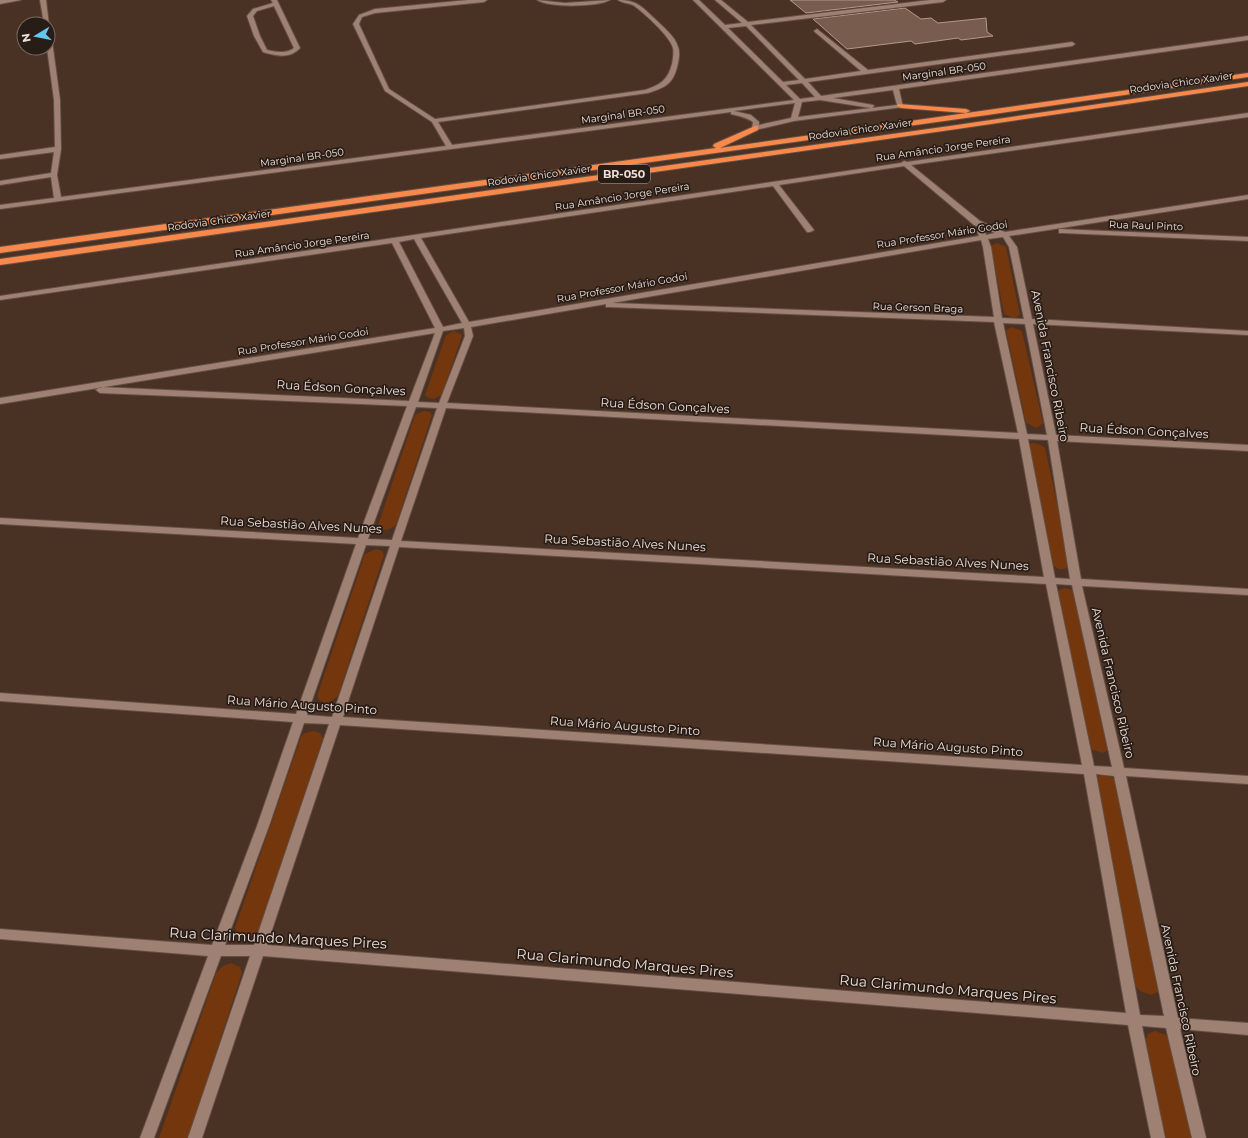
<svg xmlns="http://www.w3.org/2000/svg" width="1248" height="1138" viewBox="0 0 1248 1138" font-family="Montserrat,sans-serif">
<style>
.green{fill:#74360d}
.building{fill:#785d4f;stroke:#b59789}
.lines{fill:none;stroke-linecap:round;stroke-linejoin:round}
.minor-casing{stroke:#644f45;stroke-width:2}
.highway-casing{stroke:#644f45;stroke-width:2}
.minor{fill:#9e8173;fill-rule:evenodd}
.highway{fill:#f8894a;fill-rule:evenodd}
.labels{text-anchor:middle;stroke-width:3.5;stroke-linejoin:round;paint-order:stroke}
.far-street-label{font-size:10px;fill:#eeded6;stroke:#271c16}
.shield{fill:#271c16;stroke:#b2a49c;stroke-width:1}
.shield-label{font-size:11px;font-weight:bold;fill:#eeded6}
.street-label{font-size:12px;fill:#eeded6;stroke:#271c16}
.near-street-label{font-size:14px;fill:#eeded6;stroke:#271c16}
</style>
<rect width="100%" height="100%" fill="#493124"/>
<path class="green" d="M997 243 1006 247 1020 315 1014 318 1004 314 991 246Z
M1012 327 1022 331 1043 423 1037 428 1026 423 1006 330Z
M454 331 462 335 442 395 433 399 427 397 425 395 446 335Z
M424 411 430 412 432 415 396 525C390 530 383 533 378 525L415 415Z
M1034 443 1041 445 1045 448 1070 564C1065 573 1057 569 1051 564L1027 447 1029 444Z
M376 549 382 551 384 555 338 696 333 700 325 703 319 700 317 696 365 554Z
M1064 588 1072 590 1076 594 1111 745 1108 750 1103 753 1093 750 1088 745 1056 594 1059 590Z
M314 731 320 733 323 738 260 928 254 934 244 937 237 934 235 928 301 737 305 733Z
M1103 775 1113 778 1118 783 1161 986 1158 992 1151 995 1140 991 1134 984 1095 782 1097 777Z
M231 963 240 967 242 973 188 1138H159L216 973 223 966Z
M1155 1031 1166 1035 1172 1042 1193 1138H1164L1145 1041 1148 1034Z"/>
<path class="building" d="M790 0H894L898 2 806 13Z
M905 8 921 19 931 18 938 23 986 18 987 32 993 36 961 40 958 38 915 44 911 41 847 49 813 19Z"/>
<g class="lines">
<g class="minor-casing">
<path id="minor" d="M0 0H21L0 4Z
M40 0H46L49 25 44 24Z
M271 0H277L300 48C290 59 276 56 263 52L254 36 247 16 253 9 273 3ZM274 6 294 48C286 54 277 52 267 50L260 36 253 16 257 11Z
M468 0H487L484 2 375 13 362 17 359 24 389 89 435 119 645 90C660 85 668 80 672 64 673 59 674 53 673 48 670 36 643 12 633 5 628 3 622 3 618 0 637 0 642 7 655 19 663 27 675 36 678 47 680 52 679 58 678 63 674 83 667 87 648 93L438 122 452 145 794 100 693 0H699L725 25 742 23 715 0H721L748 22 930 0H946L943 2 751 25 805 79 861 71 815 32 814 31 817 29 868 70 1072 42 1075 44 1072 46 808 82 821 96 1248 36V40L899 89 903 107 794 121 755 130 752 128 753 122C746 117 739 116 731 114V112L0 209V205L54 198 51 177 0 185V181L51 173 54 152 0 159V155L55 147 54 100 47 48 48 31 51 33 60 100 61 149 57 175 61 197 446 146 432 122 385 91 353 24 359 15 375 9ZM746 26 799 80 783 82 728 28ZM802 83 815 97 800 99 786 85ZM893 90 897 105 872 108 874 106 873 105 833 98ZM820 100 871 108 798 117 802 102ZM795 103 791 118 759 125V122L751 115 734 111Z
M537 0 565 3 610 0C598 7 549 8 537 0Z
M1248 113V117L911 165 980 221 1005 232 1248 195V199L1009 236 1017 247 1032 319 1248 331V335L1033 324 1056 435 1248 445V451L1057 441 1081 579 1248 589V595L1082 586 1124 768 1248 776V784L1126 776 1178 1018 1248 1023V1035L1180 1029 1206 1138H1192L1166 1028 1142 1026 1165 1138H1151L1128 1025 263 956 202 1138H188L250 956H221L154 1138H140L208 956 0 939V929L212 945 257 826 293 722 0 701V693L296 714 356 544 0 524V518L358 538 407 406 100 393 96 390 100 387 409 401 435 333 0 404V398L435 328 392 243 0 300V296L901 163 904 161 907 162ZM904 166 974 225 995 233 986 235 984 229H981L977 231 979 236 469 322 421 238 773 186 807 232H810L814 230 779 185ZM1003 237 1009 247 1024 319 1002 318 991 247 988 239ZM414 239 462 323 443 327 399 242ZM981 240 983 247 994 317 612 303ZM606 304V307H609L994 322 1018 433 447 403 473 336 471 327ZM1003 323 1025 324 1047 435 1027 434ZM464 328 465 336 439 403 418 402 443 331ZM416 407 437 408 392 540 368 539ZM446 408 1019 439 1044 577 401 541ZM1028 439 1048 440 1070 579 1055 578ZM366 545 390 546 332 717 307 715ZM399 547 1046 584 1082 765 343 717ZM1056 584 1072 585 1112 767 1094 766ZM304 723 329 724 254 945H225L269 826ZM340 725 1084 774 1126 1013 267 945ZM1096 774 1114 776 1164 1016 1140 1015Z
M1059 229 1248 237V241L1062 233H1059Z"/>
</g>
<g class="highway-casing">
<path id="highway" d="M1248 73V77L987 115 0 253V247L716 148 713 146 714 144 755 126H758V130L720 148Z
M1248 82V86L957 129 0 265V259L957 125Z
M898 104 966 109 970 111 966 113 901 108 897 106Z"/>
</g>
<use href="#minor" class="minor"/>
<use href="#highway" class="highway"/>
</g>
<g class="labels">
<g class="far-street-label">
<text transform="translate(944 71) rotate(-8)" y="4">Marginal BR-050</text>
<text transform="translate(1181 82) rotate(-8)" y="4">Rodovia Chico Xavier</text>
<text transform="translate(623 114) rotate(-8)" y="4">Marginal BR-050</text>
<text transform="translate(860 129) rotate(-8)" y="4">Rodovia Chico Xavier</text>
<text transform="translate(943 148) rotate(-8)" y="4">Rua Amâncio Jorge Pereira</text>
<text transform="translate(302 157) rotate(-8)" y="4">Marginal BR-050</text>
<text transform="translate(539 175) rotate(-8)" y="4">Rodovia Chico Xavier</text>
<text transform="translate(622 196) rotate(-9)" y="4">Rua Amâncio Jorge Pereira</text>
<text transform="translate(219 220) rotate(-8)" y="4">Rodovia Chico Xavier</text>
<text transform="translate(1146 225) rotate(2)" y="4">Rua Raul Pinto</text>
<text transform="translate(942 234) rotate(-9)" y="4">Rua Professor Mário Godoi</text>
<text transform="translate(302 244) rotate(-8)" y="4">Rua Amâncio Jorge Pereira</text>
<text transform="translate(622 287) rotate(-10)" y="4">Rua Professor Mário Godoi</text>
<text transform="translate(918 307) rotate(2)" y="4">Rua Gerson Braga</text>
<text transform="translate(303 341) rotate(-9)" y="4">Rua Professor Mário Godoi</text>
</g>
<rect class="shield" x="598" y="165" width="52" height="18" rx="3"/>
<g class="shield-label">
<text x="624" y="178">BR-050</text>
</g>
<g class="street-label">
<text transform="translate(1050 366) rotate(79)" y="4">Avenida Francisco Ribeiro</text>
<text transform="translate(341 388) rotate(3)" y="4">Rua Édson Gonçalves</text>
<text transform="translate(665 406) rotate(3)" y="4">Rua Édson Gonçalves</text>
<text transform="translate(1144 431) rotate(3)" y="4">Rua Édson Gonçalves</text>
<text transform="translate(301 525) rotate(3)" y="4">Rua Sebastião Alves Nunes</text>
<text transform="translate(625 543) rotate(3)" y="4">Rua Sebastião Alves Nunes</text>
<text transform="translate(948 562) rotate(3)" y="4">Rua Sebastião Alves Nunes</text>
<text transform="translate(1113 683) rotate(77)" y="4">Avenida Francisco Ribeiro</text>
<text transform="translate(302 705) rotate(4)" y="4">Rua Mário Augusto Pinto</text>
<text transform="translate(625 726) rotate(4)" y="4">Rua Mário Augusto Pinto</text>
<text transform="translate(948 747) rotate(4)" y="4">Rua Mário Augusto Pinto</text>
<text transform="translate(1181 1000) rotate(78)" y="4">Avenida Francisco Ribeiro</text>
</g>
<g class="near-street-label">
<text transform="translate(278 938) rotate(3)" y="5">Rua Clarimundo Marques Pires</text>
<text transform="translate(625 963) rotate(5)" y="5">Rua Clarimundo Marques Pires</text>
<text transform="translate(948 989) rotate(5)" y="5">Rua Clarimundo Marques Pires</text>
</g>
</g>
<g transform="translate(36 36) rotate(260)"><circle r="19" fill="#271c16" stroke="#776a63"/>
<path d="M0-3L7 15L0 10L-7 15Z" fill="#64c5ee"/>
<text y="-6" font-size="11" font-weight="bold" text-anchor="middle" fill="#eeded6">N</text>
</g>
</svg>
